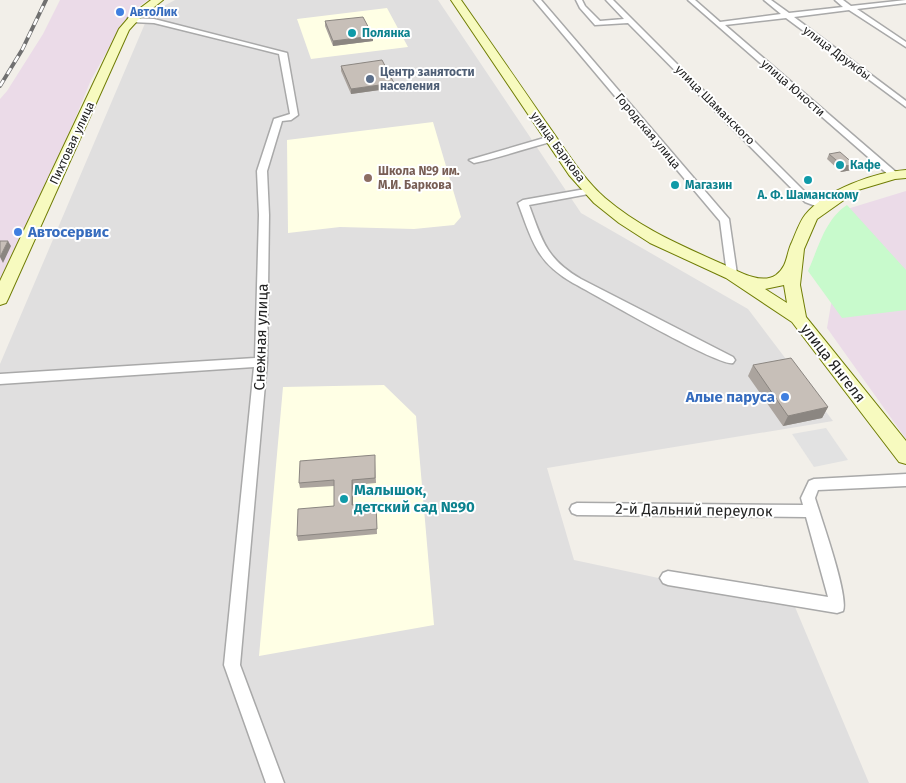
<svg xmlns="http://www.w3.org/2000/svg" width="906" height="783" viewBox="0 0 906 783" font-family="'Fira Sans',sans-serif">
<style>
.residential{fill:#e0dfdf}
.industrial{fill:#ebdbe8}
.education{fill:#ffffe5}
.park{fill:#c8facc}
.parking{fill:#e2e2e2}
.lines{fill:none;stroke-linecap:round;stroke-linejoin:round}
.street-casing{stroke:#a9a9a9;stroke-width:3}
.secondary-casing{stroke:#707d05;stroke-width:2}
.street{fill:#fff;fill-rule:evenodd}
.secondary{fill:#f7fabf;fill-rule:evenodd}
.rail-casing{stroke:#707070;stroke-width:4}
.rail{stroke:#fff;stroke-width:2.5;stroke-dasharray:7;stroke-linecap:butt}
.wall{fill:#aba49e}
.shaded-wall{fill:#8b8681}
.building{fill:#c7bfb8;stroke:#8b8681}
.shop-dot{fill:#3f7fe0;stroke:#fff;stroke-width:2}
.culture-dot{fill:#0f9aa8;stroke:#fff;stroke-width:2}
.service-dot{fill:#5c6f8a;stroke:#fff;stroke-width:2}
.education-dot{fill:#8d6e63;stroke:#fff;stroke-width:2}
.labels{text-anchor:middle;stroke-width:4;stroke-linejoin:round;paint-order:stroke}
.far-shop-label{font-size:12px;font-weight:bold;fill:#366cbe;stroke:#fff;text-anchor:start}
.far-culture-label{font-size:12px;font-weight:bold;fill:#0d838f;stroke:#fff;text-anchor:start}
.far-street-label{font-size:12px;fill:#222;stroke:#fff}
.far-service-label{font-size:12px;font-weight:bold;fill:#4e5e75;stroke:#fff;text-anchor:start}
.far-education-label{font-size:12px;font-weight:bold;fill:#785e54;stroke:#fff;text-anchor:start}
.shop-label{font-size:15px;font-weight:bold;fill:#366cbe;stroke:#fff;text-anchor:start}
.street-label{font-size:15px;fill:#222;stroke:#fff}
.culture-label{font-size:15px;font-weight:bold;fill:#0d838f;stroke:#fff;text-anchor:start}
</style>
<rect width="100%" height="100%" fill="#f2efe9"/>
<path class="residential" d="M175 0H438L581 213 748 309 833 421 547 468 574 560 795 607 869 783H0V364L149 14Z"/>
<path class="industrial" d="M60 0H148L138 7 122 24 91 80 63 148 0 281V99L7 91 43 34Z
M906 191V439L827 328 847 209Z"/>
<path class="education" d="M387 8 408 47 311 59 297 19Z
M433 122 461 217 454 225 414 229 340 227 288 233 287 140Z
M384 385 416 416 434 625 259 656 283 387Z"/>
<path class="park" d="M847 205 906 270V310L842 318 808 271C818 249 825 219 847 205Z"/>
<path class="parking" d="M826 428 848 460 814 467 792 434Z"/>
<g class="lines">
<g class="street-casing">
<path id="street" d="M534 0H541L729 219 737 274 736 276H728L727 274 720 221Z
M576 0H582L585 6 600 21 624 19 606 0H613L811 198 827 204V208H821L805 202 628 23 595 25 580 8Z
M688 0H695L720 22 781 14 764 0H771L789 13 843 7 835 0H843L851 6 906 0V3L857 9 906 42V47L849 10 794 17 906 101V107L786 18 725 25 897 173V177H891Z
M128 18 154 19 287 53 298 115 291 120 282 121 267 171 269 215 267 362 240 665 284 783H266L224 665 254 367 0 384V374L255 358 259 215 257 171 274 119 290 114 279 54 154 23 131 22H128Z
M551 136 554 137V141C527 148 502 157 474 163L469 160Z
M591 188 596 191 594 193 529 205C542 240 546 259 581 279L733 357 735 360 733 363C719 367 596 295 573 283 536 262 532 240 518 203L523 200Z
M906 474V486L818 490 815 498C821 518 849 596 843 611L837 613 668 585 663 583 660 578 663 573 668 571 828 597 806 517 577 515 572 513 570 509 572 505 577 503 803 505 801 498 809 481 814 479Z"/>
</g>
<g class="secondary-casing">
<path id="secondary" d="M151 0H163L139 19 129 30 8 299 6 303 0 305V281L119 29 131 15Z
M451 0H461C489 40 517 80 545 121 564 147 581 177 605 198 640 228 678 244 720 263 735 269 760 286 776 275 788 266 786 254 792 242 796 233 799 223 805 215 825 190 875 172 906 170V178L895 179 858 190 817 219 804 249 800 285 806 317 906 441V464L899 462 792 322 726 278 650 243 619 223 594 203 569 175ZM784 285 787 303 765 289Z"/>
</g>
<use href="#street" class="street"/>
<use href="#secondary" class="secondary"/>
<g class="rail-casing">
<path id="rail" d="M0 86 22 50 46 0"/>
</g>
<use href="#rail" class="rail"/>
</g>
<path class="wall" d="M325 21 373 41 333 46 325 26Z
M341 66 394 88 351 94 341 71Z
M829 154 855 165 852 170 841 172 827 159Z
M753 365 828 407 822 418 783 426 748 376Z
M375 460 376 483 353 485V505L376 503 377 534 298 541 297 536 334 506V486L300 488 299 483Z"/>
<path class="shaded-wall" d="M373 36V41L333 46V41Z
M394 83V88L351 94V89Z
M855 165 852 170 841 172 843 166Z
M8 241 11 246 3 263 0 257Z
M828 407 822 418 783 426 788 416Z
M352 480 353 485V511L352 505Z"/>
<path class="building" d="M363 17 373 36 333 41 325 21Z
M382 60 394 83 351 89 341 66Z
M840 152 855 165 843 166 829 154Z
M0 241H8L0 257Z
M791 358 828 407 788 416 753 365Z
M375 455V478L352 480V505L376 503 377 529 297 536 298 509 334 506V480L299 483 300 461Z"/>
<g class="shop-dot">
<circle cx="120" cy="12" r="5"/>
<circle cx="18" cy="232" r="5"/>
<circle cx="785" cy="397" r="5"/>
</g>
<g class="culture-dot">
<circle cx="352" cy="33" r="5"/>
<circle cx="840" cy="165" r="5"/>
<circle cx="808" cy="180" r="5"/>
<circle cx="675" cy="185" r="5"/>
<circle cx="344" cy="499" r="5"/>
</g>
<circle class="service-dot" cx="370" cy="79" r="5"/>
<circle class="education-dot" cx="368" cy="178" r="5"/>
<g class="labels">
<g class="far-shop-label">
<text x="130" y="16">АвтоЛик</text>
</g>
<g class="far-culture-label">
<text x="362" y="37">Полянка</text>
<text x="850" y="169">Кафе</text>
<text x="685" y="189">Магазин</text>
<text x="808" y="199" text-anchor="middle">А. Ф. Шаманскому</text>
</g>
<g class="far-street-label">
<text transform="translate(837 53) rotate(37)" y="4">улица Дружбы</text>
<text transform="translate(793 88) rotate(41)" y="4">улица Юности</text>
<text transform="translate(715 105) rotate(45)" y="4">улица Шаманского</text>
<text transform="translate(648 131) rotate(50)" y="4">Городская улица</text>
<text transform="translate(72 143) rotate(-65)" y="4">Пихтовая улица</text>
<text transform="translate(558 147) rotate(54)" y="4">улица Баркова</text>
</g>
<g class="far-service-label">
<text x="380" y="76">Центр занятости<tspan x="380" dy="14">населения</tspan></text>
</g>
<g class="far-education-label">
<text x="378" y="175">Школа №9 им.<tspan x="378" dy="14">М.И. Баркова</tspan></text>
</g>
<g class="shop-label">
<text x="28" y="237">Автосервис</text>
<text x="775" y="402" text-anchor="end">Алые паруса</text>
</g>
<g class="street-label">
<text transform="translate(261 337) rotate(-88)" y="5">Снежная улица</text>
<text transform="translate(833 363) rotate(52)" y="5">улица Янгеля</text>
<text transform="translate(694 510) rotate(1)" y="5">2-й Дальний переулок</text>
</g>
<g class="culture-label">
<text x="354" y="495">Малышок,<tspan x="354" dy="17">детский сад №90</tspan></text>
</g>
</g>
</svg>
